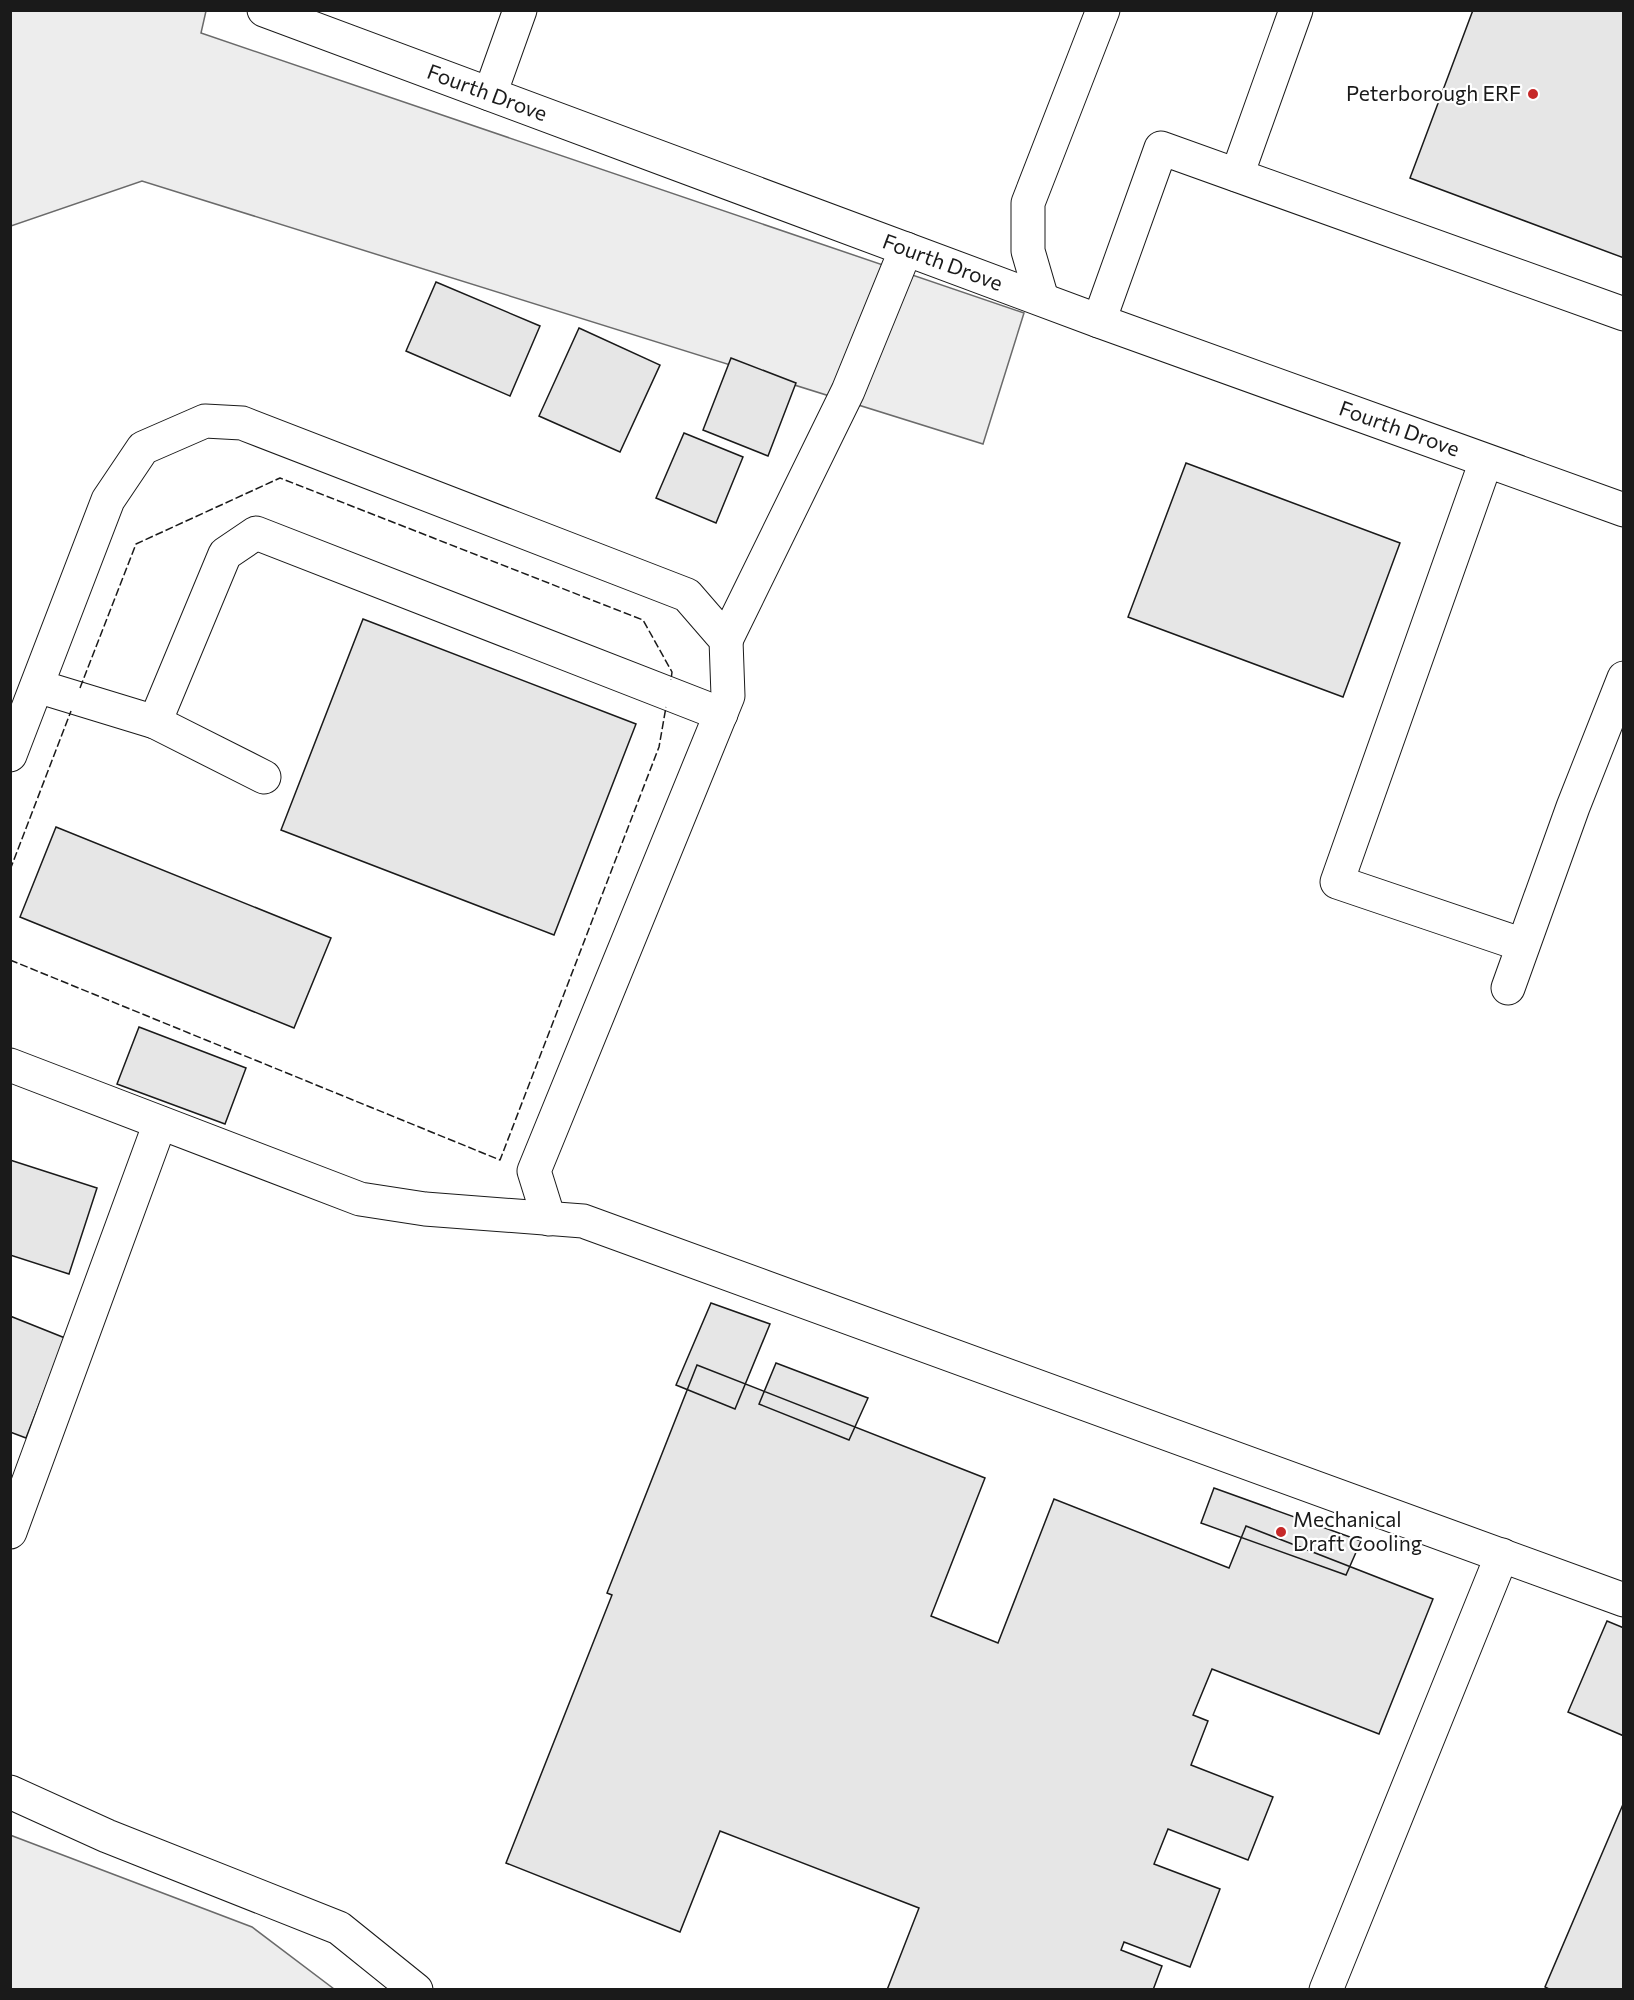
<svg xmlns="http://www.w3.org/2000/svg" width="1634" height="2000" viewBox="0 0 1634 2000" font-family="Commissioner,sans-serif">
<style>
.built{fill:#ededed;stroke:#6a6a6a;stroke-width:1.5}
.building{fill:#e6e6e6;stroke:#1a1a1a;stroke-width:1.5}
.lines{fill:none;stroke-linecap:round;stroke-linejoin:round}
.minor-casing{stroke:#1a1a1a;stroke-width:35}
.minor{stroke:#fff;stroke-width:33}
.fence{stroke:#1a1a1a;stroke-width:1.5;stroke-dasharray:8 3;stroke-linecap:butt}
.poi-dot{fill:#c62828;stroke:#fff;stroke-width:2}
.labels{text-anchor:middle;stroke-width:4.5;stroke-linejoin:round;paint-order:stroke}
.street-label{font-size:21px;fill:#1a1a1a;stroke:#fff}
.poi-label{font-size:21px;fill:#1a1a1a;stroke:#fff;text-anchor:end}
</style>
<rect width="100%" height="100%" fill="#fff"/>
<path class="built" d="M10 11H206L201 33 1024 313 983 444 142 181 11 226Z
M10 1835 252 1927 334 1989H11Z"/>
<path class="building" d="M1473 10H1624V258L1410 178Z
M436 282 540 326 510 396 406 351Z
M579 328 660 365 620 452 539 416Z
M731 358 796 383 768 456 703 430Z
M684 433 743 457 716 523 656 498Z
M1186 463 1400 543 1343 697 1128 617Z
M363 619 636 724 554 935 281 830Z
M56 827 331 938 294 1028 20 917Z
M139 1027 246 1068 225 1124 117 1084Z
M10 1160 97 1188 69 1274 10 1255Z
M711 1303 770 1324 735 1409 676 1385Z
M10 1316 65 1338 26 1438 10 1432Z
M776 1363 868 1398 849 1440 759 1404Z
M697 1365 985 1478 931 1616 998 1643 1054 1499 1229 1568 1246 1526 1433 1599 1379 1734 1212 1669 1193 1715 1208 1721 1191 1765 1273 1797 1248 1860 1168 1829 1154 1864 1220 1889 1190 1967 1124 1942 1121 1950 1162 1966 1153 1990H887L919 1908 720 1831 680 1932 506 1863 612 1595 607 1593Z
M1214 1488 1361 1541 1346 1575 1201 1523Z
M1607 1621 1624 1628V1736L1568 1712Z
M1624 1802V1990H1551L1545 1987Z"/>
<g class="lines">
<g class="minor-casing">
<g id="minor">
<path id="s1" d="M264 10 1099 321 1624 510"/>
<path d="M490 94 520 10"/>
<path d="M1237 175 1296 10"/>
<path d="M1042 299 1028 251V203L1103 10"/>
<path d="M1099 321 1161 148 1624 314"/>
<path d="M1486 461 1337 882 1523 945"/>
<path d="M726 640 848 391 906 249"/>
<path d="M37 686 155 722 264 777"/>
<path d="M155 722 225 554 256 533 721 714"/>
<path d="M10 755 108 500 143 448 205 421 242 423 687 595 726 640 728 696 534 1171 549 1219"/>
<path d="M1508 988 1573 807 1624 678"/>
<path d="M10 1065 360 1199 425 1209 583 1221 1624 1600"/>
<path d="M10 1532 160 1123"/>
<path d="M10 1792 107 1836 339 1928 416 1990"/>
<path d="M1326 1990 1502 1555"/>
</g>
</g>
<use href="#minor" class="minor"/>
<path class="fence" d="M80 688 136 544 280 478 643 620 672 672 671 680
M10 870 71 711
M10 960 500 1160 659 747 666 707"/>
</g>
<g class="poi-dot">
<circle cx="1533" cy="94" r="6"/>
<circle cx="1281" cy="1532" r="6"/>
</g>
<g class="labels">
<g class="street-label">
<text dy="7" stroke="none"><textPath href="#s1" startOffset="238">Fourth Drove</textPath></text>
<text dy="7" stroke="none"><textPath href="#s1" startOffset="724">Fourth Drove</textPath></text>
<text dy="7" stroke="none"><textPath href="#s1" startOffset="1210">Fourth Drove</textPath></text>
</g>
<g class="poi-label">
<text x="1521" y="101">Peterborough ERF</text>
<text x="1293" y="1527" text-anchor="start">Mechanical<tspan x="1293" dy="24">Draft Cooling</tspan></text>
</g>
</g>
<rect width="1634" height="2000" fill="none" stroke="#1a1a1a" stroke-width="24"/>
</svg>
